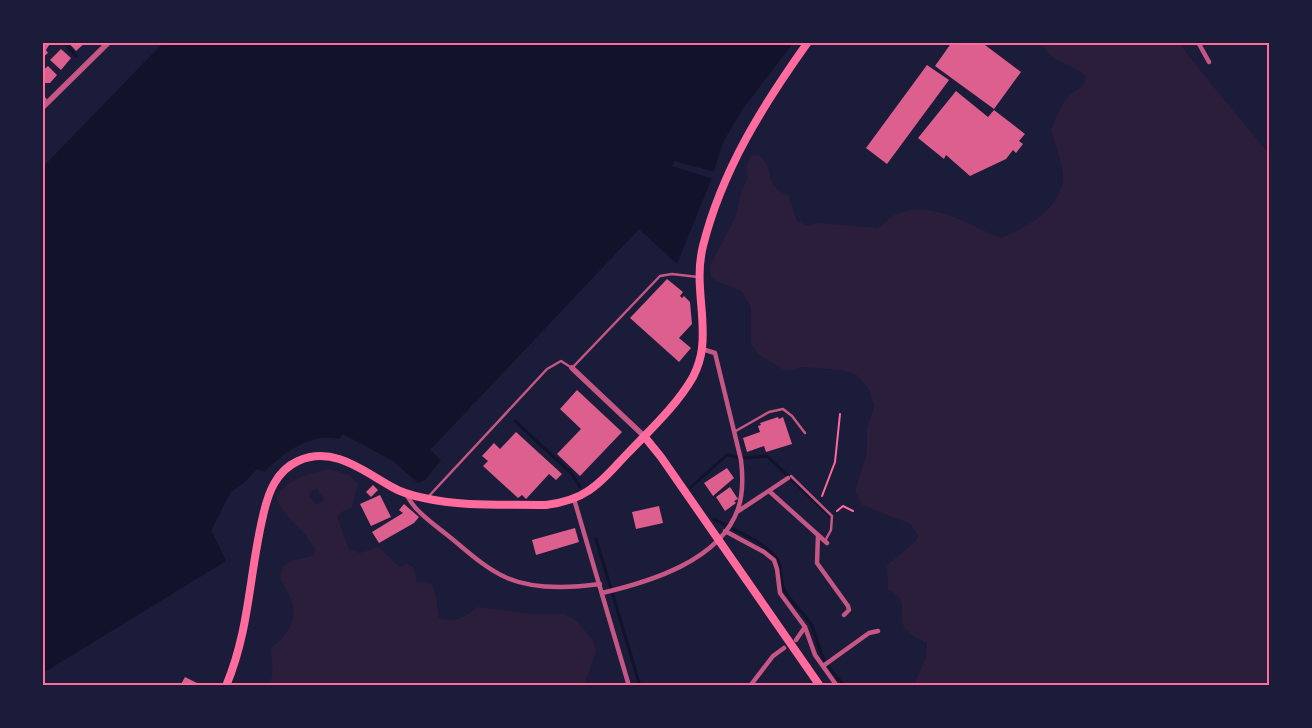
<svg xmlns="http://www.w3.org/2000/svg" width="1312" height="728" viewBox="0 0 1312 728" font-family="Lato,sans-serif">
<style>
.green{fill:#2a1e3b;fill-rule:evenodd}
.water{fill:#12122b}
.pier{fill:#1b1b3a}
.lines{fill:none;stroke-linecap:round;stroke-linejoin:round}
.stream{stroke:#12122b;stroke-width:3}
.building{fill:#dd5f8e}
.path{stroke:#ff6b9d;stroke-width:2}
.service{stroke:#c65784;stroke-width:2.5}
.minor{stroke:#c65784;stroke-width:4.5}
.tertiary{stroke:#c65784;stroke-width:5.5}
.trunk{stroke:#ff6b9d;stroke-width:8}
.neatline{fill:none;stroke:#ff6b9d;stroke-width:2}
</style>
<rect width="100%" height="100%" fill="#1b1b3a"/>
<path class="green" d="M1042 43H1181L1186 53 1269 154V685H914L926 658 927 643C920 639 908 634 904 627 895 613 913 602 888 590L887 565 916 541 918 535 910 524 862 505 855 491 867 452V430L874 405 868 388 857 375 840 370 803 367 786 371 759 355 751 344V307L742 292 711 278 710 266 736 216 741 192 748 176 747 167 750 156 759 155C778 171 761 185 788 195L797 221 807 225 820 223 878 228C883 224 888 219 893 216 925 197 970 225 1000 238 1025 229 1064 207 1063 175 1062 161 1055 144 1051 130 1056 120 1060 105 1068 97 1076 89 1084 90 1086 77 1074 62 1048 63 1042 43Z
M330 469 349 475 358 484 352 507 340 513 337 517 349 549 360 553 379 547 399 567 408 564 413 567 417 582C422 583 425 581 429 583 438 586 436 608 439 618 454 624 466 617 477 607L533 614H565L577 621 593 641 596 651 584 685H268C276 675 271 661 271 648 298 627 300 608 280 579L283 566 293 560 313 556 315 550C306 528 286 523 276 498 289 478 308 473 330 469ZM317 488 324 500 319 504H315L309 496 311 491Z"/>
<path class="water" d="M163 43H793L742 110 723 142 711 180 677 264 639 229 430 450 441 460 425 480 418 483 393 461 343 434 339 439C309 433 285 452 264 472L257 469 244 483 231 492 211 530 226 561 43 673V167Z"/>
<path class="pier" d="M674 161 715 172 713 179 672 166Z"/>
<g class="lines">
<path class="stream" d="M64 42 76 56
M515 421 572 474 580 487
M743 458 767 456 830 516
M691 487 727 455 738 457
M714 519C733 530 759 539 774 555 783 564 779 576 783 587 788 600 801 610 809 621 817 633 817 647 824 660
M596 539 640 686
M828 666 844 686"/>
</g>
<path class="building" d="M42 42H51L46 50 48 53 42 58Z
M68 42H86L76 51Z
M952 42H981L1021 72 994 109 935 66Z
M61 49 71 58 61 70 50 60Z
M927 65 949 80 887 164 866 148Z
M48 66 57 75 50 83H44L42 71Z
M956 91 988 117 994 110 1025 134 1019 141 1023 144 1016 153 1013 150 1006 159 970 176 946 155 944 159 918 138Z
M667 279 683 292 680 296 682 298 684 296 690 302 692 324 679 338 691 348 679 362 630 318Z
M577 390 622 432 580 476 557 454 581 429 560 409Z
M778 417 779 419 783 417 792 444 766 452 764 446 747 452 743 438 760 432 758 426 761 425 760 423Z
M516 432 562 474 556 480 549 474 526 499 522 495 518 498 483 466 488 461 482 456 494 443 500 449Z
M727 468 734 478 713 496 704 483Z
M373 485 378 490 371 497 366 492Z
M730 487 738 499 734 501 736 503 725 511 716 497Z
M380 495 391 517 371 526 360 504Z
M404 504 419 517 414 523 379 543 372 532 403 513 399 510Z
M659 506 663 523 636 529 632 512Z
M575 528 579 542 536 555 532 540Z
M185 677 203 686H180Z"/>
<g class="lines">
<path class="path" d="M822 496 835 462 840 414
M837 511 843 506 853 511"/>
<path class="service" d="M734 432 769 412 783 409 792 416 805 433
M791 476 832 516 831 530 825 541
M429 496 547 369 561 361 572 368 660 276 672 274 698 277"/>
<path class="minor" d="M1198 42 1209 62
M42 97 47 103
M769 491 827 543
M406 493C413 510 432 523 446 534 464 548 483 567 505 577 533 590 570 588 600 584
M574 499 629 686
M737 512 788 478
M725 531 764 552 774 560 777 569 780 593 805 627 815 655 837 686
M818 535 817 563 848 606 849 610 844 615
M602 593C649 582 720 561 738 509 743 494 743 476 741 460L715 353 702 349
M796 640 805 627
M823 666 869 633 878 631
M750 686 773 656 784 648"/>
<path class="tertiary" d="M42 108 109 42
M572 368 644 436"/>
<path class="trunk" d="M644 436 661 457 820 686
M226 686C250 629 249 574 263 516 268 493 276 471 298 461 333 445 363 471 392 487 402 493 414 496 424 498 463 507 506 504 546 505 561 503 575 500 588 491 604 481 616 465 629 452 651 429 677 405 693 377 697 369 701 357 702 348 706 314 694 282 703 246 722 170 763 105 808 42"/>
</g>
<rect width="1312" height="728" fill="none" stroke="#1b1b3a" stroke-width="88"/>
<rect x="44" y="44" width="1224" height="640" class="neatline"/>
</svg>
